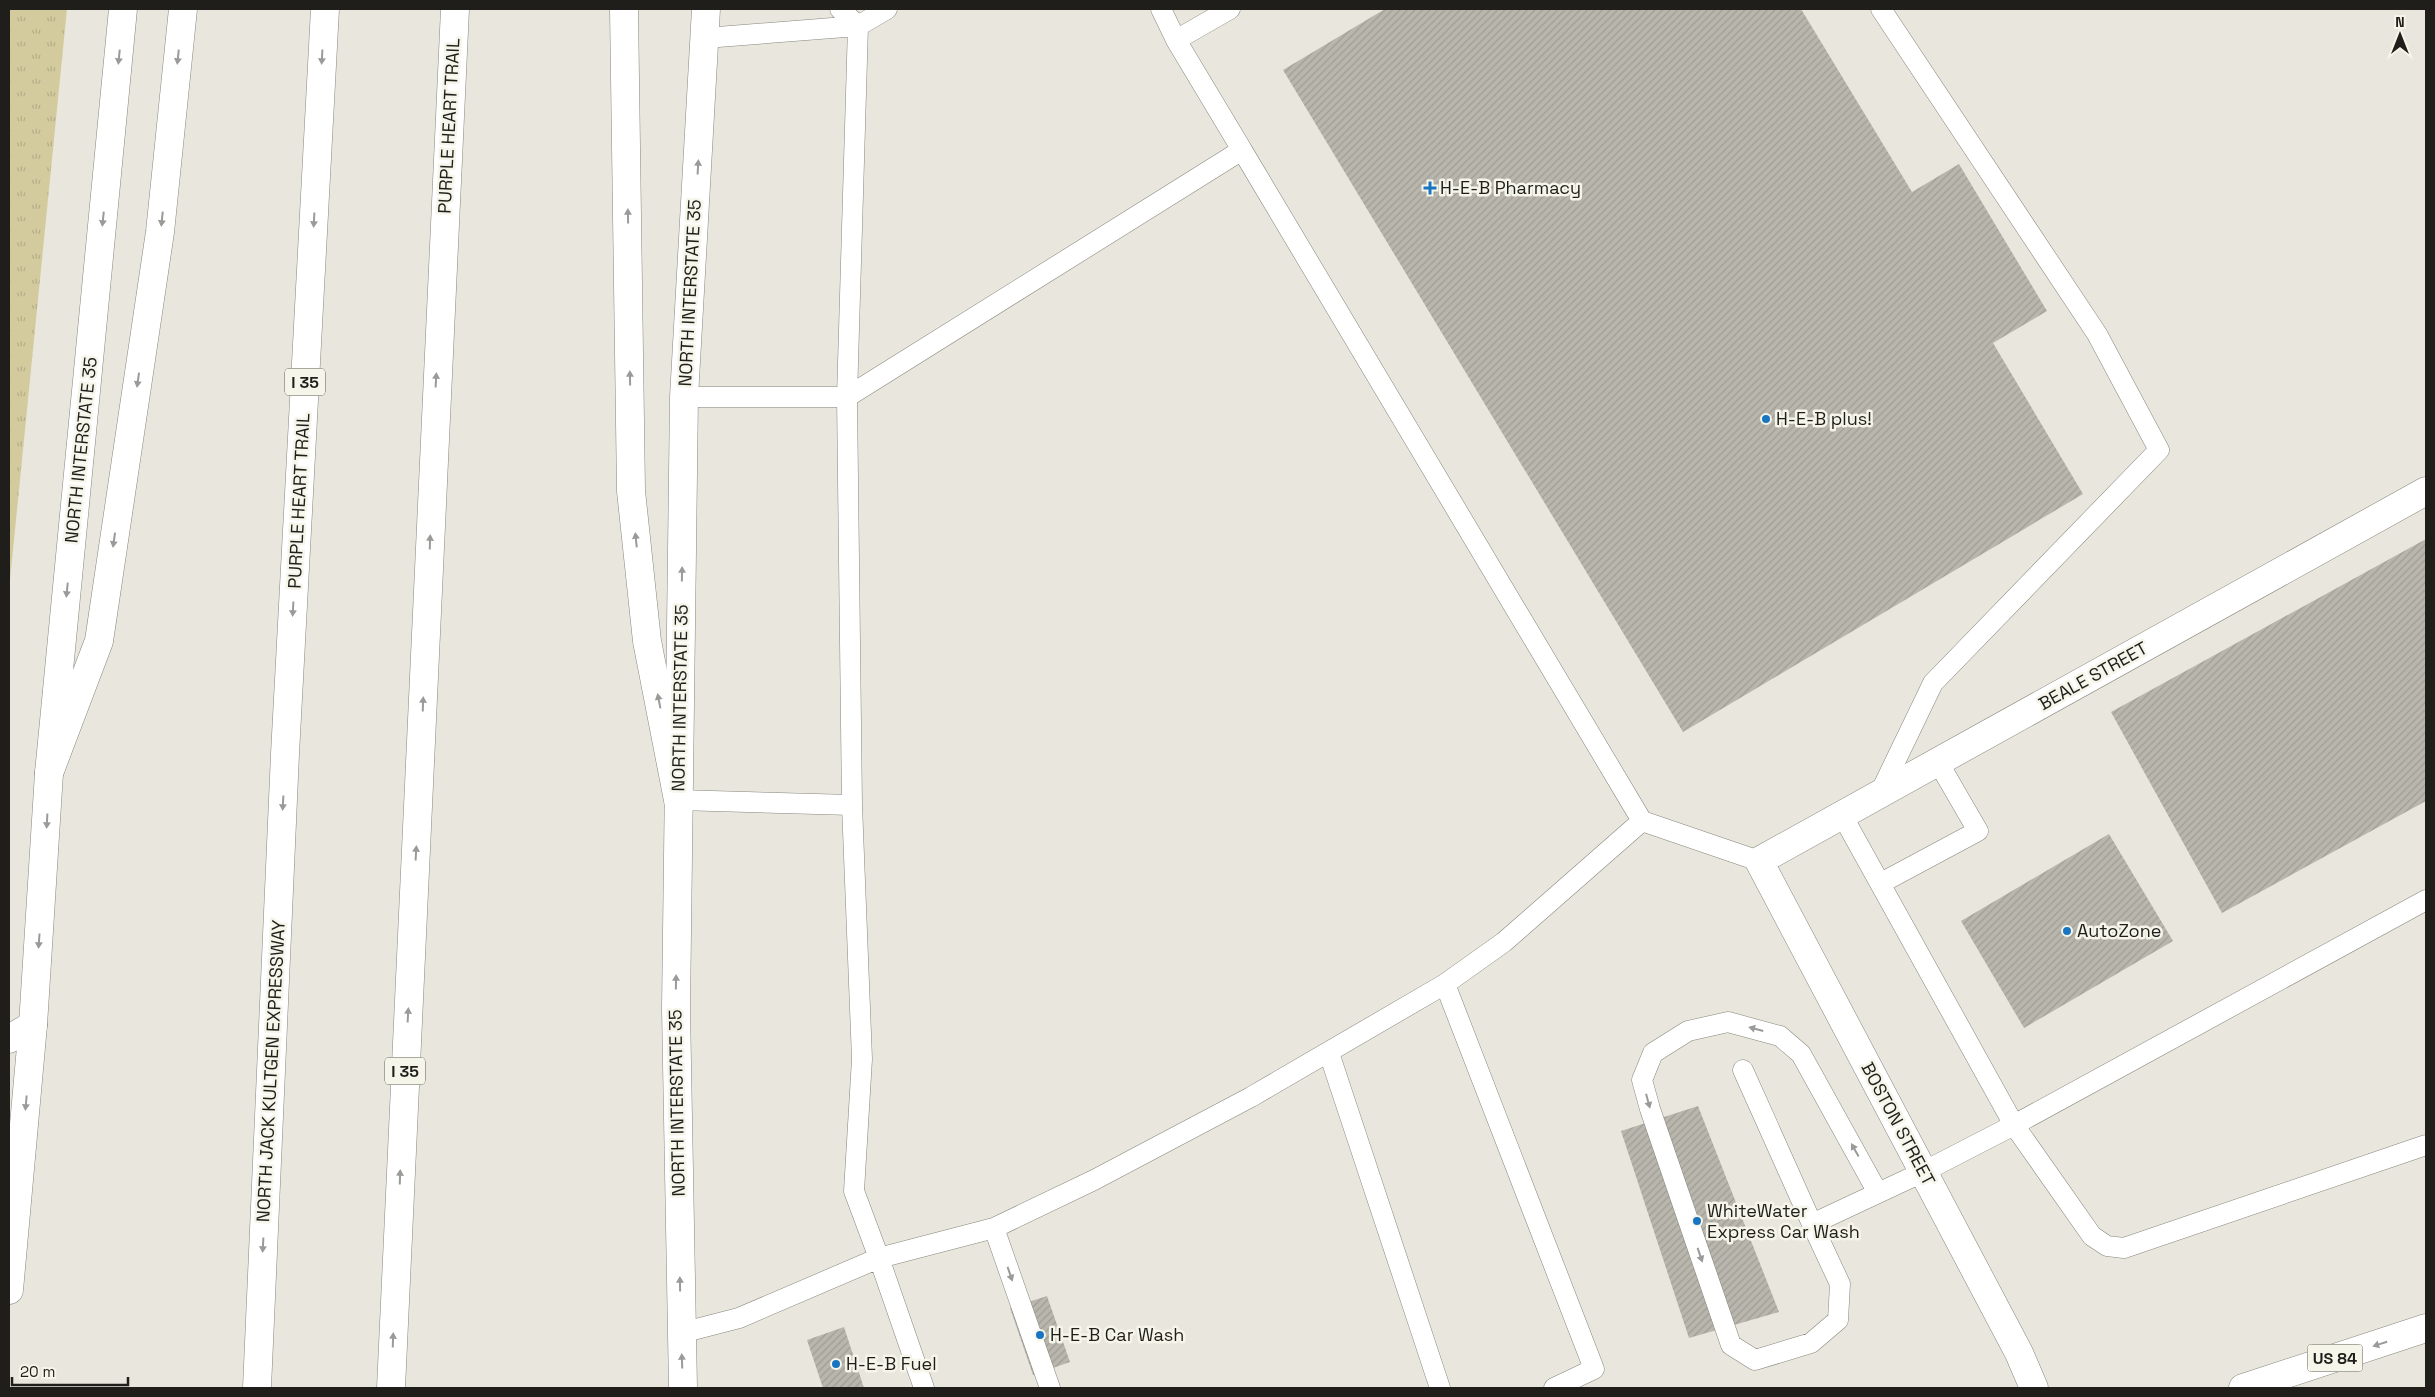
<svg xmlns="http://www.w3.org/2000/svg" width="2435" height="1397" viewBox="0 0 2435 1397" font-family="'Space Grotesk',sans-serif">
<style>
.grass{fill:url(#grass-tufts)}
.building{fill:url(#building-hatch)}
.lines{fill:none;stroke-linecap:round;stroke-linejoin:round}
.lane-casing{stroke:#87867c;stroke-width:21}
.street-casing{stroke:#87867c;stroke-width:29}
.secondary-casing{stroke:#87867c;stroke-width:29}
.highway-casing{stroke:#87867c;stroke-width:29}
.lane{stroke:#fff;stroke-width:20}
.street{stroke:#fff;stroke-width:28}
.secondary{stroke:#fff;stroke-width:28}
.highway{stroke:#fff;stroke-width:28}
.oneway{fill:#9a9a98}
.poi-dot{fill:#1975c2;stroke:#f6f5ea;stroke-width:2}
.labels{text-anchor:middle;stroke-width:5;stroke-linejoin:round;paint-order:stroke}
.shield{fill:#f6f5ea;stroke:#605e58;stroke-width:1}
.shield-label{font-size:16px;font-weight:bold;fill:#1f1e1a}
.street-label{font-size:18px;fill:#1f1e1a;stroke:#f6f5ea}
.poi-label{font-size:18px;fill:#1f1e1a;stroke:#f6f5ea;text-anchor:start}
</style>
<defs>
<pattern id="grass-tufts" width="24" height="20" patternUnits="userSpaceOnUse" patternTransform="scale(1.25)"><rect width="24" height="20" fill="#d3cb9e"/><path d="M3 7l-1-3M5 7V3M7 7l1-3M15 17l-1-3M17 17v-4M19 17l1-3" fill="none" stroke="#b5ae88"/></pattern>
<pattern id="building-hatch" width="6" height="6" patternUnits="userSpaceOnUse" patternTransform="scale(1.25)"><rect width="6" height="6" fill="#b9b7ad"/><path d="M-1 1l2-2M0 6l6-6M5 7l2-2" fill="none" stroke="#9f9d94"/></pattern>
</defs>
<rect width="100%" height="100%" fill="#e9e7dd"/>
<path class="grass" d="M9 9H67L9 590Z"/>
<path class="building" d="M1385 9H1801L1912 192 1959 164 2047 311 1993 343 2083 494 1683 732 1283 70Z
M2426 539V801L2222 913 2111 712Z
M2109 834 2173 941 2024 1028 1961 921Z
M1698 1106 1779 1312 1689 1338 1621 1131Z
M1047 1296 1070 1362 1033 1375 1010 1308Z
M844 1327 864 1388H823L807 1340Z"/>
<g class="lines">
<g class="lane-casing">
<path id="lane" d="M840 9 858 26 887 9
M1161 9 1176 40
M1230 9 1176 40 1242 150
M705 38 858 26 847 397 852 805
M684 397H847L1242 150 1642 821
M1879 795 1933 683 2159 450 2097 334 1881 9
M678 800 852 805 862 1059 854 1191 879 1258 739 1318 681 1333
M1842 815 2014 1125 2092 1236 2107 1246 2124 1248 2426 1145
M1881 883 1978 831 1938 762
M1445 984 1594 1369 1554 1388
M1329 1053 1440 1388
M1743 1070 1812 1224 1923 1172 2014 1125 2426 900
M1812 1224 1840 1284 1838 1320 1811 1343 1755 1360 1731 1345 1650 1109 1642 1080 1653 1053 1688 1031 1728 1022 1780 1036 1801 1054 1878 1193
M994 1228 1050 1388
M924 1388 879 1258 994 1228 1094 1180 1251 1097 1445 984 1504 942 1642 821 1759 861"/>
</g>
<g class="street-casing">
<path id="street" d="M9 1039 33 1025
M2034 1388 2019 1353 1759 861 2426 491"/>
</g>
<g class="secondary-casing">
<path id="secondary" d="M9 1290 33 1025 49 773 123 9
M683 1388 676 1009 684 397 706 9"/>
</g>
<g class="highway-casing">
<path id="highway" d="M624 9 631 491 647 641 678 800
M49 773 99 641 160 232 183 9
M257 1388 285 754 325 9
M391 1388 455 9
M2243 1388 2426 1328"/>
</g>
<use href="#lane" class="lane"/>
<use href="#street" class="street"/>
<use href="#secondary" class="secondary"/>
<use href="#highway" class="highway"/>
</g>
<defs><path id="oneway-solid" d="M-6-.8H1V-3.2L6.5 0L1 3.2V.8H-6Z" transform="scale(1.25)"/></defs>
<g class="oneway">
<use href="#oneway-solid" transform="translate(119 57) rotate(96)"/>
<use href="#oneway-solid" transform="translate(178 57) rotate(96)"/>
<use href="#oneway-solid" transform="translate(322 57) rotate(93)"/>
<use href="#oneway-solid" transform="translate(698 167) rotate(-87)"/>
<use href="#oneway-solid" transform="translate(628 216) rotate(-91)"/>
<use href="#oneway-solid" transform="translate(103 219) rotate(96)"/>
<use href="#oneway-solid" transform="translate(162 219) rotate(96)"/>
<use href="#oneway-solid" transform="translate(314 220) rotate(93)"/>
<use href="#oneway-solid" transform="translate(630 378) rotate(-91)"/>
<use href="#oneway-solid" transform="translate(138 380) rotate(98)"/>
<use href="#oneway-solid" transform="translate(436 380) rotate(-87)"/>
<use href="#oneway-solid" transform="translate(114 540) rotate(98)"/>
<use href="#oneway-solid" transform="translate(636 540) rotate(-96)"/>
<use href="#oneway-solid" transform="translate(430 542) rotate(-88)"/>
<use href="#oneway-solid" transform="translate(682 574) rotate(-89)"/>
<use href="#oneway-solid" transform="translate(67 590) rotate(96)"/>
<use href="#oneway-solid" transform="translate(293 609) rotate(93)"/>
<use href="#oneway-solid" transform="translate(659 701) rotate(-101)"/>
<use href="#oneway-solid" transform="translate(423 704) rotate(-88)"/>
<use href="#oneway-solid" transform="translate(283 803) rotate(93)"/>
<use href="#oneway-solid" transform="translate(47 821) rotate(93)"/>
<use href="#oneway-solid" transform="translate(416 853) rotate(-87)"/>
<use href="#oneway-solid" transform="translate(39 941) rotate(94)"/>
<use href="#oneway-solid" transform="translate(676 982) rotate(-89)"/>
<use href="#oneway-solid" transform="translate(408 1015) rotate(-87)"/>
<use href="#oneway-solid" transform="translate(1756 1029) rotate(-165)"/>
<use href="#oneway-solid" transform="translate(1648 1101) rotate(75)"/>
<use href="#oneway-solid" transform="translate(26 1103) rotate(95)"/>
<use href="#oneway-solid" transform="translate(1855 1150) rotate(-119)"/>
<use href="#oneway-solid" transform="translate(400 1177) rotate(-88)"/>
<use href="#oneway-solid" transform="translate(263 1245) rotate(93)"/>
<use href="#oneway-solid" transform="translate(1700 1255) rotate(71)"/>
<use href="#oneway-solid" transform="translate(1010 1274) rotate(71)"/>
<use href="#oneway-solid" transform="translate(680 1284) rotate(-91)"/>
<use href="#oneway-solid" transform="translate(393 1340) rotate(-88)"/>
<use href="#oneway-solid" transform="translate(2380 1344) rotate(162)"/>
<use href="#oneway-solid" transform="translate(682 1361) rotate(-92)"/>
</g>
<g class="poi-dot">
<path d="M1427.5 180.5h5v5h5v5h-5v5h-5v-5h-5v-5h5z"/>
<circle cx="1766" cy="419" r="5"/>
<circle cx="2067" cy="931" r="5"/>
<circle cx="1697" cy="1221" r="5"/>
<circle cx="1040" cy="1335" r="5"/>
<circle cx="836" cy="1364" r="5"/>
</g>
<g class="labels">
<g class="shield">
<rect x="285" y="368.5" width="40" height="27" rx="4"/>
<rect x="385" y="1057.5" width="40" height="27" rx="4"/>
<rect x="2307.5" y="1344.5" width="55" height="27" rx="4"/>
</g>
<g class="shield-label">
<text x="305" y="388">I 35</text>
<text x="405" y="1077">I 35</text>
<text x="2335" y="1364">US 84</text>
</g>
<g class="street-label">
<text transform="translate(449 126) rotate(-87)" y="6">PURPLE HEART TRAIL</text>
<text transform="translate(690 293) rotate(-87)" y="6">NORTH INTERSTATE 35</text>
<text transform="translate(81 450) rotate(-84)" y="6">NORTH INTERSTATE 35</text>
<text transform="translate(299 501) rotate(-87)" y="6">PURPLE HEART TRAIL</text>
<text transform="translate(2093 676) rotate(-29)" y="6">BEALE STREET</text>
<text transform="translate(680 698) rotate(-89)" y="6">NORTH INTERSTATE 35</text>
<text transform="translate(271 1071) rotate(-87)" y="6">NORTH JACK KULTGEN EXPRESSWAY</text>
<text transform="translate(677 1103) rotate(-91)" y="6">NORTH INTERSTATE 35</text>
<text transform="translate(1898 1124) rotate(62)" y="6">BOSTON STREET</text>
</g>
<g class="poi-label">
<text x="1440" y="194">H-E-B Pharmacy</text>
<text x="1776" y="425">H-E-B plus!</text>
<text x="2077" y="937">AutoZone</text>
<text x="1707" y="1217">WhiteWater<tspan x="1707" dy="21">Express Car Wash</tspan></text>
<text x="1050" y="1341">H-E-B Car Wash</text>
<text x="846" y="1370">H-E-B Fuel</text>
</g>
</g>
<rect width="2435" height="1397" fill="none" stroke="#1f1e1a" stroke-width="20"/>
<g transform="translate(2400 35)" stroke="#f6f5ea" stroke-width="4" paint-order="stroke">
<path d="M0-4L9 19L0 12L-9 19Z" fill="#1f1e1a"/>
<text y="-8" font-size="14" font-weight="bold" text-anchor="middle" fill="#1f1e1a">N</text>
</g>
<path d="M12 1377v8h116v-8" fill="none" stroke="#1f1e1a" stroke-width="2.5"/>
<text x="20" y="1377" font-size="15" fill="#1f1e1a" stroke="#f6f5ea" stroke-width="4" paint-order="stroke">20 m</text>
</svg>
